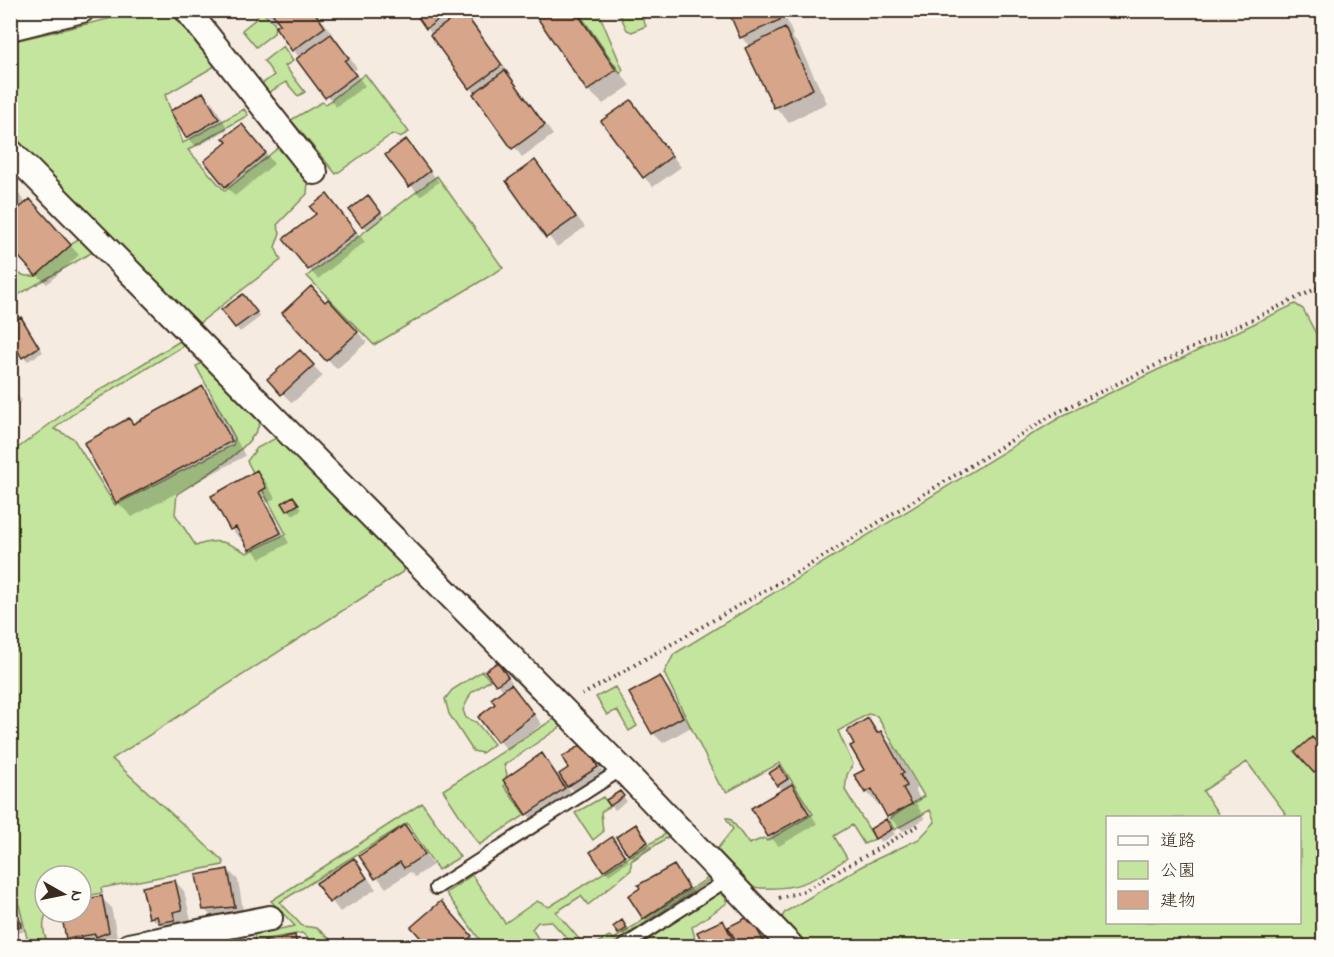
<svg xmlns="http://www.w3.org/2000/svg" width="1334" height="957" viewBox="0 0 1334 957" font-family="'Indie Flower','Klee One',sans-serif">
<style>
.green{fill:#c4e59d;stroke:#80885e;stroke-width:1.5;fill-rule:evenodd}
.shadow{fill:#0003}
.building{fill:#d7a68a;stroke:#3b2a1e;stroke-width:1.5}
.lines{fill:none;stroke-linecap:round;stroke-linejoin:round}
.service-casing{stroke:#3b2a1e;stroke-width:16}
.minor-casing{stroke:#3b2a1e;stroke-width:28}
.path{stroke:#3b2a1e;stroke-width:4;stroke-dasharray:1.5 4.5;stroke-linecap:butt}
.service{stroke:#fdfcf7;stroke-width:12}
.minor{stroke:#fdfcf7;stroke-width:24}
</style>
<rect width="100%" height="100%" fill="#f5ebe1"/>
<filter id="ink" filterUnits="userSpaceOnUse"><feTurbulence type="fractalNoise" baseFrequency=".0167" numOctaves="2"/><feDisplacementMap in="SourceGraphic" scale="12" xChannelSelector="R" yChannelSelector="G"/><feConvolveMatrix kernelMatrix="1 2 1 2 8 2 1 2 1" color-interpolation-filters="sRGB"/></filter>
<g filter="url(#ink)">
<path class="green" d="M142 11H170L215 66 165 95 183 143 244 109 248 115 188 150 225 191 278 148 308 181 307 194 277 225 280 233 275 247 281 260 198 324 11 146 10 42Z
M255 11H261L275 24 274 33 256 47 242 30 258 17Z
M577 11H598L623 70 620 73Z
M618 11H639L646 26 632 32 627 30Z
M283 46 293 61 285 66 305 92 298 96 286 82 268 93 262 84 274 75 264 61Z
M365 74 409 132 400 137 392 134 336 174 291 120 322 102 326 104Z
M437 176 503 268 374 345 307 276Z
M80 237 98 249 11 299 10 271 26 276H36Z
M1295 304 1303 309 1324 349 1323 946H759L768 941 785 912 862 866 919 839 935 822 930 810 894 830 889 819 924 796 877 716 868 714 838 731 853 764 847 775 845 790 875 839 864 844 852 825 834 836 847 858C814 882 793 892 752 887L717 849 733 829 726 818H730L749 844 764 838 767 841 813 814 780 763 727 792 719 784 664 673 674 654 1064 415ZM1247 762 1286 814 1282 817 1300 818V922H1108V818H1221L1203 791Z
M180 341 185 345 77 411 54 429 73 438 115 505 233 445 235 438 196 366 203 363 260 422C254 448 201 479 177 494L175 514 196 546C217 537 227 542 247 553L286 534 247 461 257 448 276 438 291 448 404 559V571L112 759 224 862 223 865 101 888 102 893 81 897V876H45V912H47C42 922 42 937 51 946L88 939V941L63 946H29L19 905 11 906 10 454 75 405Z
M482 671 490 680 471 693 463 710 466 718 476 722 494 744 482 753 473 751 449 714 445 699 452 690Z
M615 687 637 726 629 731 617 710 607 715 596 697Z
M557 717 565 724 504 765 507 774 504 786 525 815 479 845 443 790Z
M603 797 610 806 601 812 603 832 593 840 575 813Z
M422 803 460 857 438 870 407 823 280 902 302 926 317 928 338 946H317L302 933 255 941 254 934 295 926 271 901Z
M667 833 671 835 631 861V870L588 905 581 896 556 912 585 946H574L551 921 538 922 532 929 543 946H470L480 940 446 893 472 875 505 923 537 901 549 907Z
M711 876 712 878 610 946H592L609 936 614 939Z
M719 892 725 897 727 903 692 927 697 946H639Z"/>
<path class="shadow" d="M263 10H315L357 68 354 71 365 86 336 107 277 28 282 24 279 20 274 23Z
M414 10H464L553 135 522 157Z
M534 10H578L630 86 603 104 588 90Z
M729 10H783L793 35 791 36 799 45 827 103 789 122 775 107 750 47 741 37Z
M203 94 213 103 228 129 197 147 187 137 172 112Z
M631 102 681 167 653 187 644 177Z
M251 135 274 164 235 196 226 186 229 143Z
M406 141 439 182 420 196 387 156Z
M535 162 585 227 557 247 508 182Z
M10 182 26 204 39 210 79 255 47 284 37 275 19 211 10 214Z
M327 196 365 242 318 279 309 269 318 214Z
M372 201 384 217 368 230 363 226Z
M247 300 260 317 240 332 224 311Z
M326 304 338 311 367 342 337 369 284 313Z
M21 319 43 352 28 361 24 357Z
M310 362 323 376 292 403 269 379Z
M10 384 22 401 10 409Z
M202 388 217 403 245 456 132 517 117 502 129 420 134 425Z
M257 472 266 482 275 498 267 503 289 543 260 559 244 537 241 539 231 529Z
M293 497 302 509 293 515 284 503Z
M502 669 512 682 509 684 542 724 508 751 480 718 497 704 504 691 488 672Z
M660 678 669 688 691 727 663 743 653 733Z
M868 720 895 748 918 788 915 789 921 801 916 803 925 819 903 831 889 817 883 806 881 807 866 792V770L856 744Z
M583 745 607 777 578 795 566 783 574 798 537 824 527 814 542 755 559 776 571 768Z
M1297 752H1324V773L1320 776Z
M780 768 801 796 817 824 779 846 769 836 784 791 778 785Z
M620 793 627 801 615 810 611 805Z
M886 821 895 834 881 842 877 838Z
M636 826 652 847 634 859 618 838Z
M405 827 433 865 415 877 410 872 386 888 361 856Z
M612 839 629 861 609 875 592 852Z
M354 860 376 889 340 912 318 883Z
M673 867 698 898 654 927 645 918Z
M228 870 238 880 244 916 214 919 204 909Z
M175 881 184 891 191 920 182 922 184 929 170 932 150 917Z
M101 898 111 907 118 941 107 946 104 943 76 946 68 939 63 912H81V902Z
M451 912 480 946H430L413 928Z
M19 917 23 922 25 931 14 934 11 930 14 946H10V919Z
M749 917 759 927 769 946H706L699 933 722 921 729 928Z
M622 922 631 933 624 937 619 933Z
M295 937 304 946H265L264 943Z"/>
<path class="building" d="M270 10H313L325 27 292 51 275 27 280 24Z
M413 10H451L426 29Z
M532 10H575L616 70 587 91Z
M728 10H775L780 20 740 38Z
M463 11 502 65 469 89 430 35Z
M785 28 813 89 774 108 745 48Z
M331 34 349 58 345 61 356 75 325 98 296 59Z
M505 70 545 125 512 149 473 94Z
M203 92 219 119 186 138 170 111Z
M631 100 672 156 643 178 601 121Z
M242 124 266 153 225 187 204 161 227 142 223 138Z
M406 139 430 171 409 187 385 155Z
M535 160 576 217 546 238 506 181Z
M327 194 356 232 308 270 283 239 316 214 310 207Z
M368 195 381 212 362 227 349 210Z
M30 199 71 245 36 276 10 247V216Z
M311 286 325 302 328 299 358 332 326 361 282 313Z
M243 294 257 312 235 328 221 310Z
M21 317 39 347 22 358 10 337V323Z
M300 350 314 365 281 395 267 379Z
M203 386 232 441 116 503 84 443 129 418 133 424Z
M257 470 266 488 259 492 281 533 249 550 236 527 230 530 211 496Z
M293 496 299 504 287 511 282 503Z
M498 662 508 677 496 685 485 671Z
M660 676 683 717 652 734 629 693Z
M511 684 534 714 497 742 478 717 495 704 491 699Z
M868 718 877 733 881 731 904 773 901 774 907 786 903 788 912 804 887 817 872 789 865 793 854 775 864 770 850 746 854 744 847 731Z
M1312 737 1324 750V765L1314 773 1295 752Z
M584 743 598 767 567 787 559 774 568 768 562 757Z
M542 753 565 788 526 815 503 780Z
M780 766 788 779 777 786 769 773Z
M792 784 809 814 768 837 751 808Z
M620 791 624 796 610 806 606 800Z
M886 819 892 829 875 839 870 829Z
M636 824 648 842 628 855 616 837Z
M405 825 425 854 404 868 400 862 375 879 359 856Z
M612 837 625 856 603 871 590 852Z
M354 858 367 878 329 903 316 883Z
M674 865 689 888 643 919 628 896 640 888 638 885Z
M228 869 235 907 203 910 196 875Z
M175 880 182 910 173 912 175 920 159 923 157 916 149 918 142 887Z
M102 896 109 932 96 937 95 934 66 939 61 912H81V900Z
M441 901 472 936 460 946H428L411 927Z
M19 916 21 927 10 929V917Z
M750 916 766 946H739L728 927Z
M622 920 627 928 618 934 613 927Z
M723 920 736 946H704L697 932Z
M295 935 297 946H264L263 942Z"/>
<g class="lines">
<g class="service-casing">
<path id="service" d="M436 888 622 769
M624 946 727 880"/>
</g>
<g class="minor-casing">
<path id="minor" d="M187 10 315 172
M10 28 82 10
M10 151 622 769 791 946
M129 946 270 918"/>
</g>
<path class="path" d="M582 695 803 569 1054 414 1324 285
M779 898 804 891 919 825"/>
<use href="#service" class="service"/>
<use href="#minor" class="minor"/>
</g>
</g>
<rect width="1334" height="957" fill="none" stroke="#fdfcf7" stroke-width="36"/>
<rect x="18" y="18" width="1298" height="921" fill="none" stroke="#3b2a1e" stroke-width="2" filter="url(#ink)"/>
<rect x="1106" y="816" width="195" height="108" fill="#fdfcf7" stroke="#afa8a0" stroke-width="1.5"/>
<rect x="1118" y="836" width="30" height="9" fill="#fdfcf7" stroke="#afa8a0" stroke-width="1.5"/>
<text x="1160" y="846" font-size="18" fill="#3b2a1e">道路</text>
<rect x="1118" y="861" width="30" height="18" fill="#c4e59d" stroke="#afa8a0" stroke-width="1.5"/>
<text x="1160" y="876" font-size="18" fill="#3b2a1e">公園</text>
<rect x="1118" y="891" width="30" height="18" fill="#d7a68a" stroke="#afa8a0" stroke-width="1.5"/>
<text x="1160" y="906" font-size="18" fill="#3b2a1e">建物</text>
<g transform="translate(63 894) rotate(99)"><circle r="28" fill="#fdfcf7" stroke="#afa8a0" stroke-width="1.5"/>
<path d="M0-4.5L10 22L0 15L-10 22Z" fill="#3b2a1e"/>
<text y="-9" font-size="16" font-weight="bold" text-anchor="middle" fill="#3b2a1e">N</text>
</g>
</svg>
